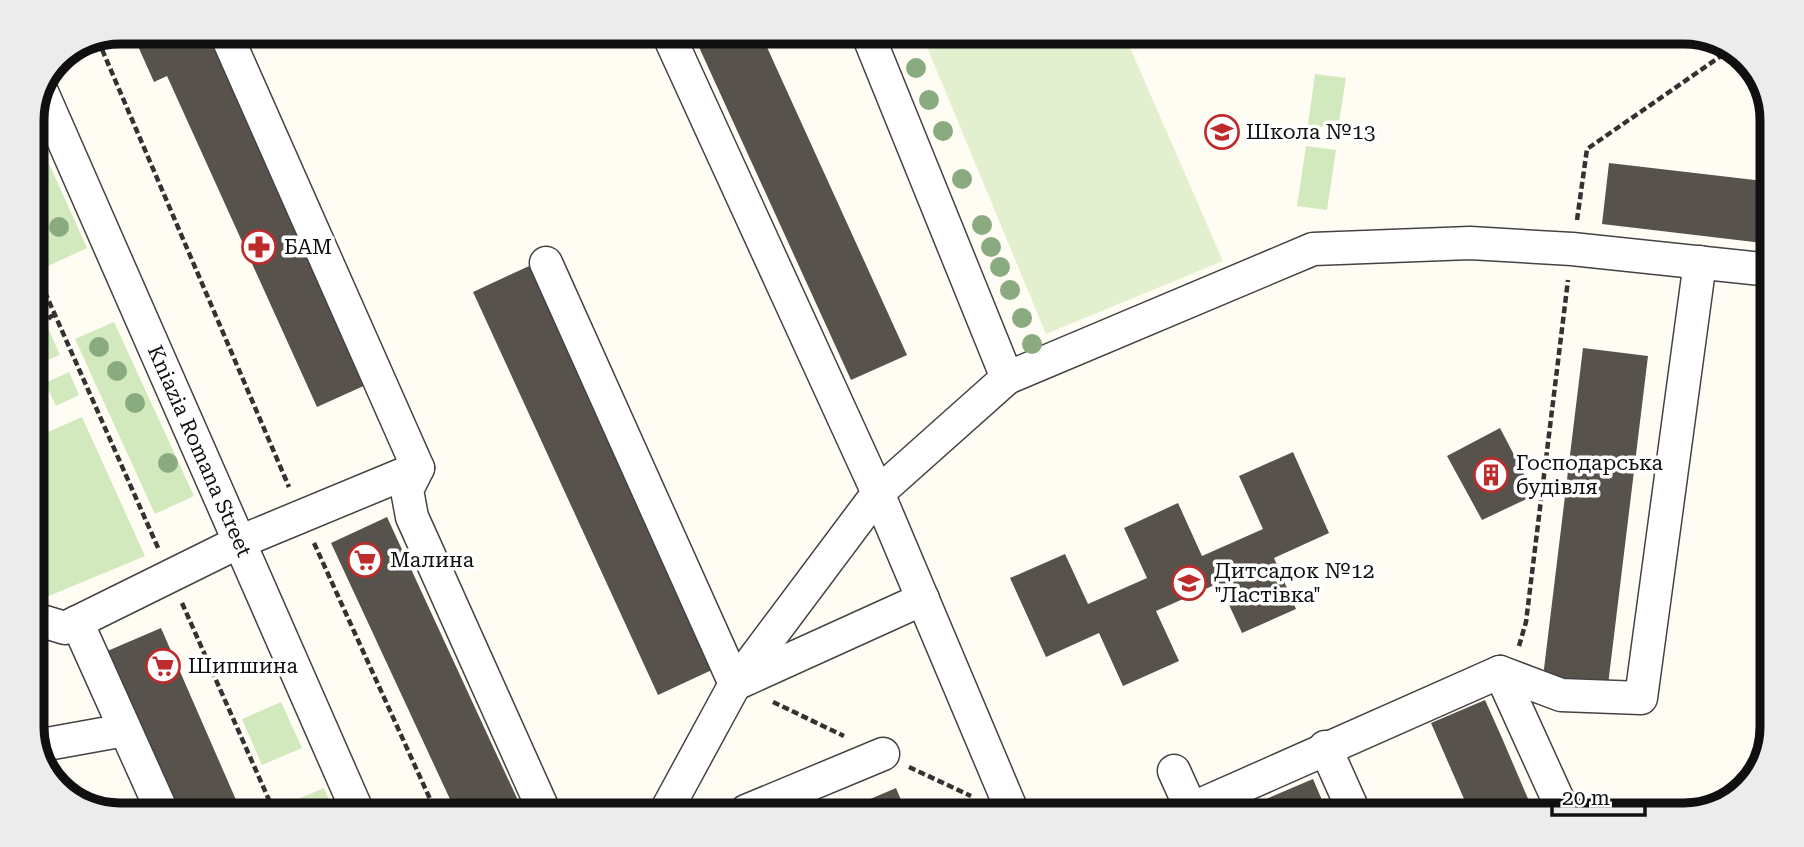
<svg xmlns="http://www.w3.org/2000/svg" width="1804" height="847" viewBox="0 0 1804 847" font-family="'Roboto Serif',serif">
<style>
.green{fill:#d1e9bd}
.pitch{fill:#e3f0cf}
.building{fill:#58524c}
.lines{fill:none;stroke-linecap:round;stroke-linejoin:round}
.minor-casing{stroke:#434343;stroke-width:35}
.path{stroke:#323232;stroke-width:4.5;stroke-dasharray:7 3.5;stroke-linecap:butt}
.minor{stroke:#fff;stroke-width:32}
.tree{fill:#8aaa80}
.labels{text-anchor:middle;stroke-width:7;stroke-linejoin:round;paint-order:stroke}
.poi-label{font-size:21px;fill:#101010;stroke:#fff;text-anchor:start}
.street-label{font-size:21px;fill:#101010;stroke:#fff}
.rim{fill:none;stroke:#101010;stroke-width:9}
</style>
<rect width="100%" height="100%" fill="#fffdf3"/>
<path class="green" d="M1315 74 1346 78 1338 129 1308 125Z
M32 126 87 248 44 268 32 242Z
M1306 146 1336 150 1327 210 1297 206Z
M114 322 194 496 155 514 75 339Z
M48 328 60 355 36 365 32 355V336Z
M69 372 79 395 56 406 45 383Z
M82 417 145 556 32 603V439Z
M281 702 302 748 262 765 242 719Z
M324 788 333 810 282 809 281 806Z"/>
<path class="pitch" d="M922 35 1125 36 1223 261 1046 334Z"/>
<path class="building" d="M164 32H208L368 384 317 407 167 76 154 82 137 44Z
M693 34H761L907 355 851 380Z
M1609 163 1772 182 1771 244 1602 224Z
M529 266 714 669 658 695 473 292Z
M1583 348 1648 356 1608 685 1543 677Z
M1500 428 1535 495 1482 520 1447 456Z
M1293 452 1329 533 1274 558 1296 609 1242 633 1219 583 1156 611 1179 661 1123 686 1099 633 1046 657 1010 578 1065 554 1088 604 1147 578 1124 528 1178 503 1202 556 1263 529 1239 476Z
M387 517 495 751 523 811 455 810 331 543Z
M161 628 240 809H173L105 652Z
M1485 700 1502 738 1535 815H1471L1431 723Z
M1313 779 1328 814H1264L1259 802Z
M896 788 906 812H840Z"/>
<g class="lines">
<g class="minor-casing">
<g id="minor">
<path d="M868 35 1007 378 1313 249 1470 243 1572 249 1771 270"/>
<path id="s1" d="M42 92 357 810"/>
<path d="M546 263 735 684"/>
<path d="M1007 378 878 493 1013 813"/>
<path d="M418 468 407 490 412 517 544 811"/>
<path d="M32 618 65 628 237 543 418 468 225 32"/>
<path d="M77 622 161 809"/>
<path d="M740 682 923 599"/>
<path d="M36 746 125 730"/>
<path d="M1325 747 1355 814"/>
<path d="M1174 771 1193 813"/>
<path d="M1191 809 1500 672"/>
<path d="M666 811 735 684 878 493 668 34"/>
<path d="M746 811 883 754"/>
<path d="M1565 815 1500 672 1561 695 1641 698 1700 262"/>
</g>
</g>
<path class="path" d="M98 40 289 487
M1577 220 1587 149 1731 49
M32 263 159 550
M32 332 54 314
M314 543 435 810
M182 603 273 809
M1519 646 1526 622 1568 280
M773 702 844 736
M909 767 971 796"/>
<use href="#minor" class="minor"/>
</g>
<g class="tree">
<circle cx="916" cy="68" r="10"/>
<circle cx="929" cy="100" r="10"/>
<circle cx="943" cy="131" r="10"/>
<circle cx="962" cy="179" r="10"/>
<circle cx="982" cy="225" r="10"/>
<circle cx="59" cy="227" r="10"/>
<circle cx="991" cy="247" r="10"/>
<circle cx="1000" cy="267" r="10"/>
<circle cx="1010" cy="290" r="10"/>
<circle cx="1022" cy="318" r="10"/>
<circle cx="1032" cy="344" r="10"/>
<circle cx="99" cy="347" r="10"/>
<circle cx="117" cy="371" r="10"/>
<circle cx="135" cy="403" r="10"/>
<circle cx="168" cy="463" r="10"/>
</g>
<defs>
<g id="school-ring" transform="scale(1.75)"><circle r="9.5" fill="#fff" stroke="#bd2c2b" stroke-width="1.5"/><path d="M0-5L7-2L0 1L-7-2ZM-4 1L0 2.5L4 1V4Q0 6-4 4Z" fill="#bd2c2b"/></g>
<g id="pharmacy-ring" transform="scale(1.75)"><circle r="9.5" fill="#fff" stroke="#bd2c2b" stroke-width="1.5"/><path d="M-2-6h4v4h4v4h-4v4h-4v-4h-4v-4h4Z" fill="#bd2c2b"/></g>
<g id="building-ring" transform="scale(1.75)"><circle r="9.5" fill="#fff" stroke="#bd2c2b" stroke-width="1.5"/><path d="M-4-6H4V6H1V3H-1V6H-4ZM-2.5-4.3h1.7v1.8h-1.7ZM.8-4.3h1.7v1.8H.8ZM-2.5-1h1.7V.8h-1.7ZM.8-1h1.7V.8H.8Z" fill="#bd2c2b"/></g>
<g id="supermarket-ring" transform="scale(1.75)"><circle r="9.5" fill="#fff" stroke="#bd2c2b" stroke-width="1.5"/><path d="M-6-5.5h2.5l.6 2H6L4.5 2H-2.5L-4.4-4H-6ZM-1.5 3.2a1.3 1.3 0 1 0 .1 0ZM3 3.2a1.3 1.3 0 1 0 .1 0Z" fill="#bd2c2b"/></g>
</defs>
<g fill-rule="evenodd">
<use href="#school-ring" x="1222" y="132"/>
<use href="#pharmacy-ring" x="259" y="247"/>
<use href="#building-ring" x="1491" y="475"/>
<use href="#supermarket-ring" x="365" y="560"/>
<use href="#school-ring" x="1189" y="583"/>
<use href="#supermarket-ring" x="163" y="666"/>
</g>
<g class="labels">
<g class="poi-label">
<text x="1246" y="139">Школа №13</text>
<text x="284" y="254">БАМ</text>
<text x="1516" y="470">Господарська<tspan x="1516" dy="24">будівля</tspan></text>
<text x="390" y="567">Малина</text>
<text x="1214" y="578">Дитсадок №12<tspan x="1214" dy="24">"Ластівка"</tspan></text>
<text x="188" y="673">Шипшина</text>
</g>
<g class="street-label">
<text dy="7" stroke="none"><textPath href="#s1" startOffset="392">Kniazia Romana Street</textPath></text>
</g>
</g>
<path d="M0 0H1804V847H0ZM120 44H1684A76 76 0 0 1 1760 120V727A76 76 0 0 1 1684 803H120A76 76 0 0 1 44 727V120A76 76 0 0 1 120 44Z" fill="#ececec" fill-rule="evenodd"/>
<path class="rim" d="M120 44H1684A76 76 0 0 1 1760 120V727A76 76 0 0 1 1684 803H120A76 76 0 0 1 44 727V120A76 76 0 0 1 120 44Z"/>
<path d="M1552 805v10h93v-10" fill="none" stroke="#101010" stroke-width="3.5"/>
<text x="1562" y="805" font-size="21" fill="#101010" stroke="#ffffff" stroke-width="5" paint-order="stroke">20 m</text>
</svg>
